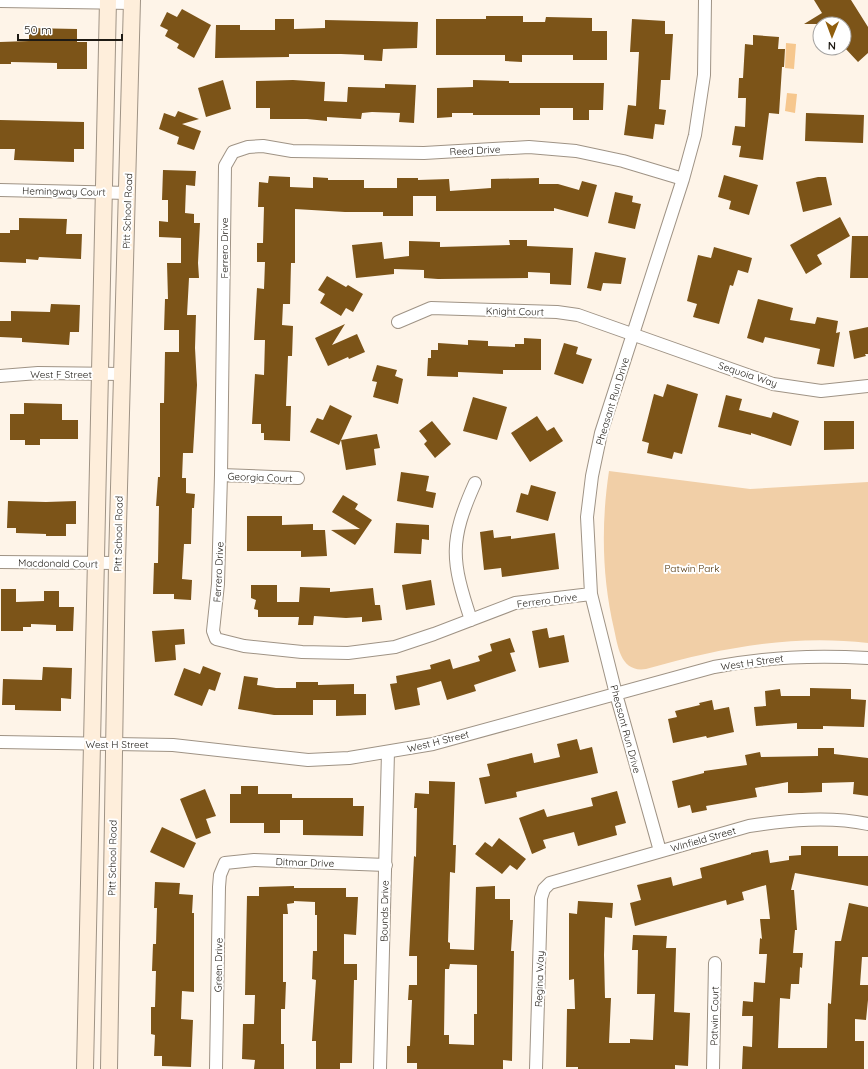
<svg xmlns="http://www.w3.org/2000/svg" width="868" height="1069" viewBox="0 0 868 1069" font-family="Quicksand,sans-serif">
<style>
.green{fill:#f1cfa7}
.water{fill:#f6c78e}
.building{fill:#7c5418;fill-rule:evenodd}
.lines{fill:none;stroke-linecap:round;stroke-linejoin:round}
.minor-casing{stroke:#9f9385;stroke-width:14}
.secondary-casing{stroke:#9f9385;stroke-width:18}
.minor{stroke:#fff;stroke-width:12}
.secondary{stroke:#feeedb;stroke-width:16}
.labels{text-anchor:middle;stroke-width:4;stroke-linejoin:round;paint-order:stroke}
.street-label{font-size:10px;fill:#1e1a14;stroke:#fff}
.park-label{font-size:10px;fill:#4a2d00;stroke:#fff}
</style>
<rect width="100%" height="100%" fill="#fef4e8"/>
<path class="green" d="M609 471 750 489 868 482V643C791 634 720 648 646 669 621 673 618 647 614 629 602 577 601 524 609 471Z"/>
<path class="water" d="M786 43 796 44 794 69 785 68Z
M787 93 797 94 795 113 785 111Z"/>
<path class="building" d="M814 0H851L868 27V53L858 62 844 47V24H804L822 13Z
M182 9 211 25 194 58 177 48 179 44 165 36 168 30 160 26 167 12 177 17Z
M486 16H523V22H545L546 17 592 18V31H607V60H573V55H522V62L505 61V55H436V19H486Z
M275 19H294V29L325 28V20L418 22 417 48 383 49 382 61 364 60V55L341 54H289V57L215 58 216 25H240V30H275Z
M632 19 665 21V34H673L670 80H661L659 109 666 110 664 125 655 124 653 139 624 135 628 105 636 106 639 52H630Z
M29 28 77 29V42H87V69H57V63L11 62V64H0V42L29 41Z
M753 35 779 37 778 49H785L784 67H782L779 114 769 113 763 160 739 157 741 146 732 145 735 126 745 127 746 98H738L739 78H743L745 44 753 45Z
M223 80 231 109 206 117 198 88Z
M293 80 325 82 324 101 347 102 348 87 385 88V84L416 85 414 123 399 122 400 113 372 112 362 113 361 119 327 117V121L307 119H270V108H256V81Z
M473 80 509 81V83H604L603 110H589V120H573V108H540V115H473V113H452V117L437 118V88L473 87Z
M178 111 199 119 182 124 201 131 194 150 177 144 179 137 159 129 164 113 175 117Z
M806 113 864 115 863 143 805 141Z
M0 120 84 122V149H74V162L14 160 15 149H0Z
M163 170 196 171 195 186 186 185 185 213 194 214V223H200L198 263 199 278H189L187 315H196L195 348 197 385 193 453H183L182 478H186V493L195 494 194 508H192L191 544H184L182 579 192 580 191 600 174 599V594H153L154 563H158L159 506H156L158 477H160V403H164L165 352H179V330H164L165 299H168L167 263H181V238L159 237V221L168 222V200H162Z
M724 175 758 185 749 215 729 209 731 201 718 197Z
M269 176 290 177V187L313 188V177L328 178V180H364V188H397V178H418V180L449 179 450 191 491 188V179L539 178V184H558L579 190 582 181 597 185 588 217 554 208V211H436V196H413V216H383V212H345L295 209V263H291L290 304H283L282 325 293 326 292 356H288L286 406H291L290 441 264 440V433H261V424H252L255 374 264 375 265 340H254L257 288 264 289 265 262H257V243H263L264 207H258L259 182 268 183Z
M818 177H826L832 205 803 212 796 182Z
M615 192 633 196 632 202 641 204 635 229 608 223Z
M840 217 850 236 817 255 822 264 806 274 790 245Z
M19 218 67 219 66 234H82L81 259 39 257 38 260 26 259V263L0 262V233H10V230H19Z
M852 236H868V278H850Z
M509 240H527V246L573 248 571 285 550 284V273L528 272V278L438 279 424 278V270L394 269V274L356 278 352 245 382 242 384 259 409 256V241L440 242V247L510 245Z
M714 247 752 258 748 273 738 270 733 286 730 285 719 324 693 317 697 304 687 301 698 255 711 258Z
M595 252 626 258 621 284 603 283 601 291 587 288Z
M327 276 346 287 348 285 363 294 353 312 346 308 341 316 320 303 325 294 318 290Z
M758 299 793 308 790 320 815 324 817 317 838 321 836 333 840 332 834 367 817 364 820 349 765 337 763 343 747 338Z
M51 304 80 305 79 332H70L69 345 22 342V338L0 337V321H11V311L50 312Z
M345 324 332 345 357 334 365 352 349 359 348 357 328 366 315 338Z
M868 327V354H865L866 356 854 359 849 331Z
M524 338 541 339V370H503V374L458 372V377L427 376 428 358H431V350H438V343L468 345V340L488 341V346L515 347V344H524Z
M564 343 578 347 576 354 592 359 583 384 554 374Z
M377 365 397 370 395 376 403 379 398 404 373 397 377 382 372 381Z
M667 384 698 394 682 454 674 452 672 459 647 453 649 443 642 441 654 394 663 397Z
M726 395 742 399 739 410 771 418 773 412 799 421 791 446 751 433V435L718 427Z
M473 397 507 407 497 440 463 431Z
M24 403 62 404V420H78V439H40V445H25V440H10V414H24Z
M330 405 352 416 341 440 377 434 380 448 374 449 376 465 346 470 341 440 339 445 310 432 317 418 323 420Z
M537 416 547 431 554 427 563 441 530 462 511 433Z
M432 421 451 444 435 458 424 444 427 441 419 431Z
M824 421H854V449L824 450Z
M401 472 429 476 426 491 436 493 433 508 397 501Z
M531 485 556 492 548 521 516 512 521 493 528 495Z
M343 495 358 504 355 509 372 520 355 545 331 530 360 529 332 512Z
M8 501 46 502 76 501V524H66V536H46V534L16 533V528H7Z
M247 516H282V525L313 524V530H325L327 556 301 557V551H247Z
M396 523 429 525V540L422 539 421 554 394 553Z
M493 530 494 538 511 536V539L555 533 559 569 502 577 501 568 484 570 480 532Z
M431 580 435 605 406 610 402 585Z
M251 585H277V602H299L300 587 330 588V592L373 588 375 605H380L382 620 362 622V617L346 618 314 616 313 625H298L299 617H258V610L254 609 256 600 251 598Z
M1 589H16V602L44 601V591H59V607H74L73 631H56V625L31 624V627H23V631H1Z
M547 628 549 638 564 635 569 662 539 668 532 631Z
M184 629 185 644 175 645 176 660 155 662 152 631Z
M510 638 515 652 510 653 516 671 474 685 476 691 447 700 441 681 417 688 420 705 395 710 390 684 397 683 396 676 431 669 430 665 450 659 453 669 480 661 478 656 492 651 490 644Z
M203 666 221 673 215 691 209 689 202 706 174 695 184 668 200 674Z
M43 667 72 668 71 699 61 698V711L15 710V705H2L3 679 42 680Z
M244 676 258 678 257 685 276 688H296V682H318V685L354 684V694H366V715L336 716V700H313V715H274L238 709Z
M810 688 851 689V699L866 700 864 727 823 726V729H797V723L756 726 754 707 766 706 765 691 780 689 781 696H810Z
M712 700 714 710 729 707 734 732 707 738 706 736 673 743 668 719 677 717 675 711 700 705 699 703Z
M577 739 580 750 592 747 598 773 516 792 517 797 485 804 479 778 490 776 487 764 532 753 534 763 560 757 557 744Z
M818 748H834V754L868 758V796L853 794 854 782 822 783V792L802 793H788V782L755 788 757 797 706 806 707 810 692 813 690 805 678 808 672 781 704 773V771L747 765 745 755 760 752 761 757 818 756Z
M429 781 455 782 453 845H456L455 873 450 872 448 942 450 943V949L474 950 476 887 495 886V899H510V920H513L511 951H514L512 1061 503 1060V1069H417V1063H407V1046H410L412 1000H408L409 985H417V956H409L414 856 416 857 417 808H414L415 793 429 794ZM450 964 477 965V1014H474V1045L449 1044V1035H444L445 969H449Z
M241 786H258V794H292V798H353V806H364L363 836 303 835V820H280V833H264V823H230V794H241Z
M205 789 216 816 206 819 211 833 196 839 180 799Z
M617 791 626 823 615 826 617 835 578 846 574 832 543 840 546 848 532 854 519 818 544 809 547 817 593 806 591 798Z
M162 827 196 843 184 868 150 852Z
M499 838 526 859 517 870 510 865 502 874 475 854 485 842 492 847Z
M801 846H838V856H868V886L795 873 791 890H794L797 930H795L793 953H803L802 968 800 967 799 984H791L790 999 780 998 778 1048H827L828 1003 831 1004 835 941H841L849 903 868 907V957H862L860 985H868V1000L866 1020 855 1019V1041H864V1069H742L743 1046 752 1047 753 1016H742L743 1001 753 1002 754 982 765 983 767 954H759L760 938 762 939 760 919H770L766 885 742 892 744 900 727 905 726 900 635 926 630 903 641 900 637 885 671 877 673 886 702 878 700 868 751 854V853L768 850 770 863 789 860V856L801 855Z
M155 882 180 883 179 894 193 895 192 913H194V992L182 991 181 1019 193 1020 191 1067 162 1066V1056H154L155 1035 151 1034V1007H155L156 971H152L153 944H156L157 908H154Z
M294 886V888H346V897H358L356 935 344 934V964H357V980H354L352 1063H340V1069H316V1041H312L316 980 312 979 313 951H317V915H315V902L294 901V903L287 904 288 914H283V982H286L285 1009H281V1044H284V1069H254L255 1060 242 1059 243 1024H254L255 995H245L247 896H259V887Z
M578 901 613 903 612 918 605 917 604 955 605 998H611L609 1043H630V1039L653 1040 655 994H637L638 950H632L633 935 667 936 666 948H676L674 1012 690 1013 688 1066 675 1065V1069H578V1067H566L567 1009H575L574 979 569 980V913L577 914Z"/>
<g class="lines">
<g class="minor-casing">
<path id="minor" d="M0 1 132 3
M0 190 128 193
M398 322 431 308 557 312 578 315 773 384 821 391 868 386
M0 376 38 373 122 374
M221 475 298 478
M0 562 117 563
M591 594 515 603 434 634 395 647 348 653 302 652 244 646 216 639 213 631 218 584 221 475 225 166 233 152 248 147 263 146 292 151 424 153 529 147 576 151 623 161 683 179
M471 620C451 560 449 541 475 483
M0 742 173 745 308 760 349 758 433 744 714 667C768 657 813 655 868 658
M660 851 616 694 591 594 587 517 592 476 601 433 683 179 695 135 704 75 705 0
M216 1069 219 887 220 875 225 863 254 860 386 865
M380 1069 388 752
M536 1069 541 898 544 889 550 883 749 826C788 820 829 816 868 824
M713 1069 715 963"/>
</g>
<g class="secondary-casing">
<path id="secondary" d="M85 1069 108 0
M109 1069 117 563 132 0"/>
</g>
<use href="#minor" class="minor"/>
<use href="#secondary" class="secondary"/>
</g>
<g class="labels">
<g class="street-label">
<text transform="translate(475 150) rotate(-3)" y="4">Reed Drive</text>
<text transform="translate(64 191) rotate(1)" y="4">Hemingway Court</text>
<text transform="translate(127 211) rotate(-88)" y="4">Pitt School Road</text>
<text transform="translate(224 248) rotate(-90)" y="4">Ferrero Drive</text>
<text transform="translate(515 311) rotate(1)" y="4">Knight Court</text>
<text x="61" y="378">West F Street</text>
<text transform="translate(748 374) rotate(18)" y="4">Sequoia Way</text>
<text transform="translate(612 401) rotate(-73)" y="4">Pheasant Run Drive</text>
<text transform="translate(260 477) rotate(2)" y="4">Georgia Court</text>
<text transform="translate(118 534) rotate(-89)" y="4">Pitt School Road</text>
<text transform="translate(58 563) rotate(1)" y="4">Macdonald Court</text>
<text transform="translate(218 572) rotate(-87)" y="4">Ferrero Drive</text>
<text transform="translate(547 600) rotate(-7)" y="4">Ferrero Drive</text>
<text transform="translate(752 662) rotate(-8)" y="4">West H Street</text>
<text transform="translate(626 729) rotate(75)" y="4">Pheasant Run Drive</text>
<text transform="translate(438 741) rotate(-14)" y="4">West H Street</text>
<text x="117" y="748">West H Street</text>
<text transform="translate(703 839) rotate(-16)" y="4">Winfield Street</text>
<text transform="translate(112 858) rotate(-89)" y="4">Pitt School Road</text>
<text transform="translate(305 862) rotate(2)" y="4">Ditmar Drive</text>
<text transform="translate(384 911) rotate(-89)" y="4">Bounds Drive</text>
<text transform="translate(218 965) rotate(-89)" y="4">Green Drive</text>
<text transform="translate(539 979) rotate(-88)" y="4">Regina Way</text>
<text transform="translate(714 1016) rotate(-89)" y="4">Patwin Court</text>
</g>
<g class="park-label">
<text x="692" y="572">Patwin Park</text>
</g>
</g>
<g transform="translate(832 36) rotate(181)"><circle r="19" fill="#ffffff" stroke="#a5a3a1"/>
<path d="M0-3L7 15L0 10L-7 15Z" fill="#905e0d"/>
<text y="-6" font-size="11" font-weight="bold" text-anchor="middle" fill="#1e1a14">N</text>
</g>
<path d="M18 34v6h104v-6" fill="none" stroke="#1e1a14" stroke-width="2"/>
<text x="24" y="34" font-size="12" fill="#1e1a14" stroke="#ffffff" stroke-width="3" paint-order="stroke">50 m</text>
</svg>
